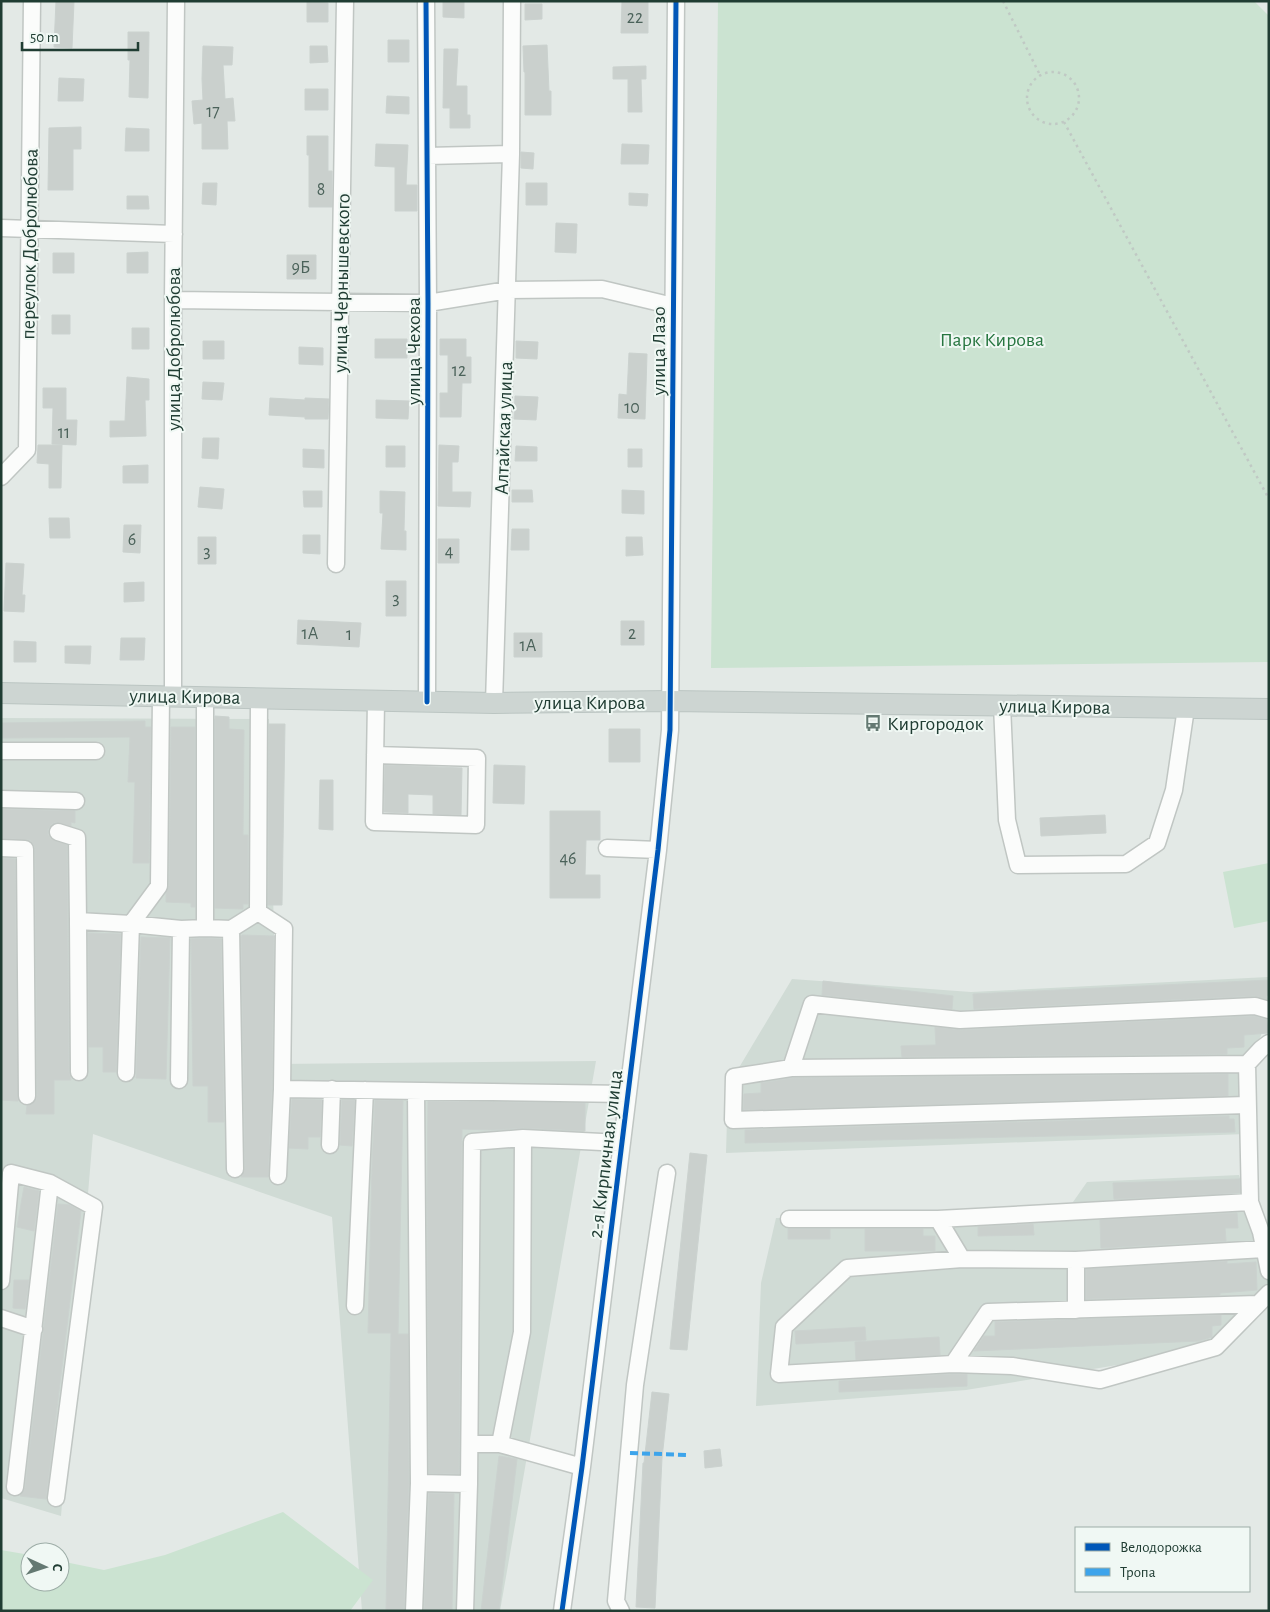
<svg xmlns="http://www.w3.org/2000/svg" width="1270" height="1612" viewBox="0 0 1270 1612" font-family="'Alegreya Sans',sans-serif">
<style>
.built{fill:#d0dbd5}
.green{fill:#cbe3d1}
.building{fill:#cad0cd;stroke:#cbd2cf}
.lines{fill:none;stroke-linecap:round;stroke-linejoin:round}
.minor-casing{stroke:#c0c6c3;stroke-width:19}
.major-casing{stroke:#bbc5c2;stroke-width:22}
.path{stroke:#c0c9c4;stroke-width:2.5;stroke-dasharray:2.5 4;stroke-linecap:butt}
.minor{stroke:#fbfcfb;stroke-width:16}
.major{stroke:#cdd5d2;stroke-width:20}
.quiet{stroke:#3da4eb;stroke-width:4;stroke-dasharray:8 4;stroke-linecap:butt}
.cycleway-casing{stroke:#f0f8f4;stroke-width:8}
.cycleway{stroke:#0057b8;stroke-width:5}
.labels{text-anchor:middle;stroke-width:4;stroke-linejoin:round;paint-order:stroke}
.number-label{font-size:18px;fill:#4b625a}
.street-label{font-size:20px;fill:#203d33;stroke:#f0f8f4}
.park-label{font-size:20px;fill:#277640;stroke:#f0f8f4}
.poi-label{font-size:20px;fill:#203d33;stroke:#f0f8f4;text-anchor:start}
</style>
<rect width="100%" height="100%" fill="#e3e9e6"/>
<path class="built" d="M1 718 269 719 277 1064 596 1061 500 1611H362L332 1217 93 1134 61 1516 1 1498Z
M1268 977 1269 1016 1254 1052 1246 1134 726 1153 728 1086 792 979 971 992Z
M1239 1175 1269 1272V1282L1214 1349 966 1390 756 1406 761 1283 776 1218 1066 1212 1087 1182Z"/>
<path class="green" d="M718 1H1254L1269 16V662L711 668Z
M1269 863V921L1234 928 1223 872Z
M283 1512 373 1580 350 1611H1V1550L30 1555V1582H60V1561L104 1570 165 1555Z"/>
<path class="building" d="M56 1H74L72 48 54 47Z
M443 1 464 2V18L443 17Z
M622 1H648V33H621Z
M307 2 328 3V22H307Z
M525 4H542V19L525 20Z
M128 32H149L148 98 129 97 130 60H128Z
M388 40H409V62H388Z
M547 45 549 91H551V115H525V72H524L523 46Z
M203 46 233 47 232 65H223L225 99 233 98 235 121H227L228 149H202V123L194 124 192 101 203 100 202 79Z
M310 46H327L328 62 310 63Z
M444 49H458L456 86H467V115H470V128H450V108H443Z
M646 66V79H641L642 112H628V79H613V67Z
M59 78 84 79 83 101H58Z
M305 89H328V110H305Z
M387 96 409 97V114L386 113Z
M81 127V149H73V190H48L49 128Z
M126 128 149 129V151H125Z
M307 136H328V171H332V207H309V155H307Z
M376 144 408 145 406 185H417V211H395V167L375 166Z
M622 144 649 145 648 164H621Z
M521 152 534 153 533 169 521 168Z
M203 183H217L216 205 202 204Z
M526 183H547V205H526Z
M629 193 648 194 647 206 629 205Z
M127 196H148L149 209H127Z
M556 223 577 224 576 253 555 252Z
M148 252V273H127V253Z
M53 253H74V273H53Z
M287 255H316V279H287Z
M52 315H70V334H52Z
M132 328H149V349H132Z
M375 339H407V358H375Z
M440 339H466V357H471V383H462L461 417H440V393H448V355H440Z
M203 341H224V359H203Z
M516 341 538 342 537 359 516 358Z
M299 347 323 348V365L299 364Z
M629 353 647 354 645 419 618 418 619 394 627 395Z
M127 377 149 379V400H145L146 436 110 437V421H125Z
M203 382 224 383 222 400 202 399Z
M43 388H66V420H77L76 445 52 444 53 408H43Z
M515 396 538 397 536 420 514 419Z
M270 398 305 400V398L329 399 328 419H305V417L269 415Z
M376 400 409 401 408 419 376 418Z
M203 438H219L218 459 202 458Z
M38 445H62L61 488H49V464L37 463Z
M439 445 459 446 458 462H452V492H471L470 507 438 506Z
M386 446H405V467H386Z
M516 446 537 447V461H515Z
M303 449 324 450V468L303 467Z
M628 449H642V467H628Z
M148 465V483H123V466Z
M200 487 224 489 222 509 198 507Z
M512 490H532L533 502H512Z
M622 490 644 491V514L622 513Z
M303 491H322V507H304Z
M380 491 405 492 404 531H406V550L381 549 383 513H380Z
M49 518H69L70 538H50Z
M124 525H141L140 553 123 552Z
M512 529H529V550H511Z
M303 535H320V554L303 553Z
M198 537H216V564H198Z
M626 537H642L643 555 626 556Z
M438 539H459V563H438Z
M6 563 24 564 22 595H25L24 612 4 611Z
M386 581H406V616H386Z
M144 582V601L124 602V583Z
M298 620 361 623 359 647 297 644Z
M621 621H644V645H621Z
M514 633H542V657H514Z
M121 638H145L144 660H120Z
M14 641 36 642V662H14Z
M65 646H91L90 664 65 663Z
M215 716 229 717V729L244 730 243 835H248V904H243V909L215 908Z
M145 721V727H151L149 863H133L135 782H128L130 737 1 738V723Z
M269 724H285L282 905H268Z
M171 727H195V907H191V903L166 902V893L169 886Z
M609 729H640V762H609Z
M385 765 462 768 461 815 433 814V795L408 794V813L384 812Z
M494 765 525 766 524 804 493 803Z
M320 780H333V830L319 829Z
M1 809 75 811V823L71 822V826L56 822 52 824 48 829V835L51 839 67 845 69 1072 71 1080H54V1114H26L27 1106 32 1104 36 1100 37 1096 35 849 33 844 30 840 1 838Z
M550 811H600V840H586L585 875H600V898H550Z
M1105 815 1106 833 1041 836 1040 818Z
M1 858 15 859 18 1101 1 1100Z
M88 933 121 934 116 1072H103V1047H89Z
M242 935 274 936 272 1089 268 1177H241L245 1169 241 937Z
M141 937 170 938 166 1079 136 1078Z
M205 938 221 939 224 1122H208V1086H193L191 939Z
M1269 980V995L1266 996 1267 999 1255 996 974 1009 973 994Z
M823 981 953 996 952 1009 822 995Z
M1254 1016 1267 1020 1268 1033 1244 1035V1047L1227 1048V1054L902 1057 901 1046 936 1045 935 1027 960 1030Z
M1228 1074V1096L743 1110 744 1094 761 1093V1083L792 1078Z
M292 1099 322 1100 320 1137H308V1149L289 1148Z
M342 1100H355L352 1146 340 1145Z
M375 1100 403 1101 398 1334H408L409 1483 404 1611H386L391 1333H368L372 1165Z
M428 1101 585 1103V1131L524 1128 493 1130 462 1129 459 1474 429 1473 427 1201Z
M1229 1116V1119H1234L1235 1132 745 1143V1130Z
M690 1153 707 1155 687 1350 670 1349Z
M1240 1179V1193L1114 1199 1113 1183Z
M24 1187 39 1191 34 1231 17 1227Z
M58 1204 70 1205 81 1211 46 1499 20 1496 25 1488Z
M1237 1213 1238 1228H1225L1226 1241 1101 1248 1100 1220Z
M1033 1224 1034 1235 978 1236V1227Z
M788 1229H830V1239H788Z
M865 1229H923V1236H935V1251H865Z
M1227 1261V1264L1256 1262 1257 1290 1220 1293V1295L1086 1299V1269Z
M14 1280H29L25 1309 13 1308Z
M1221 1315V1325L1212 1326V1337L1199 1341 974 1351 984 1336H995V1322Z
M865 1327 866 1340 796 1344 795 1331Z
M939 1337 940 1355 856 1360 855 1342Z
M953 1374H967V1386L839 1392V1381Z
M652 1392 669 1394 662 1458 655 1608 636 1607 643 1463H644Z
M720 1449 722 1466 705 1468 704 1451Z
M499 1456 517 1459 499 1611H481Z
M429 1493 454 1494 452 1611H424Z"/>
<g class="lines">
<g class="minor-casing">
<path id="minor" d="M426 1 428 303 427 702
M427 156 511 154 512 1
M1 228 174 234
M173 300 428 303 508 290 602 289 673 306
M1 477 27 450 32 1
M336 564 345 1
M173 696V300L176 1
M205 697V928
M494 703 511 154
M1002 705 1007 820 1018 865 1126 864 1157 843 1174 790 1186 708
M1 751H96
M375 755 477 758 476 825 374 822 376 701
M1 799 76 801
M58 832 77 838 78 921 131 924 181 929 205 928 231 929 258 912 259 698
M1 848 25 849 27 1096
M607 848 658 850
M258 912 284 929 282 1089 278 1176
M78 921 79 1072
M231 929 235 1169
M1269 1043 1261 1049 1247 1064 1250 1202 1261 1232 1269 1271
M791 1068 812 1004 960 1020 1255 1006 1269 1010
M126 1073 131 924 159 886 161 696
M179 1080 181 929
M282 1089 627 1094
M1247 1105 733 1120 734 1077 791 1068 1247 1064
M330 1145 332 1089
M789 1219H938L1250 1202
M938 1219 962 1259
M1076 1260 1264 1249
M1 1281 11 1173 50 1183 94 1207 56 1498
M355 1306 365 1090
M1076 1310V1260L962 1259 847 1268 784 1327 779 1374 953 1364 1012 1366 1100 1380 1216 1347 1269 1293
M1 1318 34 1329
M953 1364 988 1312 1258 1304
M470 1444H500L582 1467
M500 1444 522 1332 523 1138
M419 1483 469 1484
M15 1487 50 1183
M414 1611 419 1483 416 1091
M465 1611 469 1484 472 1142 523 1138 621 1143
M562 1611 582 1467 658 850 670 730 676 1
M621 1611 616 1601 635 1385 667 1173"/>
</g>
<g class="major-casing">
<path id="major" d="M1 693 494 703 671 701 1269 709"/>
</g>
<path class="path" d="M1003 1 1040 75
M1027 98a26 26 0 1 1 52 0a26 26 0 1 1-52 0Z
M1064 122 1269 499"/>
<use href="#minor" class="minor"/>
<use href="#major" class="major"/>
<path class="quiet" d="M630 1453 687 1455"/>
<g class="cycleway-casing">
<path id="cycleway" d="M426 1 428 303 427 702
M562 1611 582 1467 658 850 670 730 676 1"/>
</g>
<use href="#cycleway" class="cycleway"/>
</g>
<defs>
<g id="bus-bare" transform="scale(1.35)"><path d="M-5-6H5V4H4V6H2V4H-2V6H-4V4H-5ZM-3.5-4V0h7V-4ZM-3.5 1.2v1.5H-2V1.2ZM2 1.2v1.5H3.5V1.2Z" fill="#647972" stroke="#f0f8f4" stroke-width="2.5" paint-order="stroke"/></g>
</defs>
<g fill-rule="evenodd">
<use href="#bus-bare" x="873" y="723"/>
</g>
<g class="labels">
<g class="number-label">
<text x="635" y="23">22</text>
<text x="213" y="117">17</text>
<text x="321" y="195">8</text>
<text x="301" y="273">9Б</text>
<text x="459" y="376">12</text>
<text x="632" y="413">10</text>
<text x="64" y="438">11</text>
<text x="132" y="545">6</text>
<text x="207" y="557">3</text>
<text x="449" y="557">4</text>
<text x="396" y="604">3</text>
<text x="310" y="639">1А</text>
<text x="632" y="639">2</text>
<text x="349" y="640">1</text>
<text x="528" y="651">1А</text>
<text x="568" y="864">46</text>
</g>
<g class="street-label">
<text transform="translate(29 244) rotate(-89)" y="7">переулок Добролюбова</text>
<text transform="translate(341 283) rotate(-89)" y="7">улица Чернышевского</text>
<text transform="translate(173 349) rotate(-90)" y="7">улица Добролюбова</text>
<text transform="translate(413 351) rotate(-90)" y="7">улица Чехова</text>
<text transform="translate(658 351) rotate(-90)" y="7">улица Лазо</text>
<text transform="translate(503 428) rotate(-88)" y="7">Алтайская улица</text>
<text transform="translate(185 696) rotate(1)" y="7">улица Кирова</text>
<text x="590" y="709">улица Кирова</text>
<text transform="translate(1055 706) rotate(1)" y="7">улица Кирова</text>
<text transform="translate(605 1154) rotate(-83)" y="7">2-я Кирпичная улица</text>
</g>
<g class="park-label">
<text x="992" y="346">Парк Кирова</text>
</g>
<g class="poi-label">
<text x="887" y="730">Киргородок</text>
</g>
</g>
<rect width="1270" height="1612" fill="none" stroke="#203d33" stroke-width="5"/>
<rect x="1075" y="1527" width="175" height="65" fill="#f0f8f4" stroke="#9dada7"/>
<rect x="1085" y="1543" width="25" height="8" fill="#0057b8" stroke="#9dada7"/>
<text x="1120" y="1552" font-size="15" fill="#203d33">Велодорожка</text>
<rect x="1085" y="1568" width="25" height="8" fill="#3da4eb" stroke="#9dada7"/>
<text x="1120" y="1577" font-size="15" fill="#203d33">Тропа</text>
<g transform="translate(45 1567) rotate(93)"><circle r="24" fill="#f0f8f4" stroke="#9dada7"/>
<path d="M0-4L9 19L0 12L-9 19Z" fill="#647972"/>
<text y="-8" font-size="14" font-weight="bold" text-anchor="middle" fill="#203d33">С</text>
</g>
<path d="M22 42v8h116v-8" fill="none" stroke="#203d33" stroke-width="2.5"/>
<text x="30" y="42" font-size="15" fill="#203d33" stroke="#f0f8f4" stroke-width="4" paint-order="stroke">50 m</text>
</svg>
